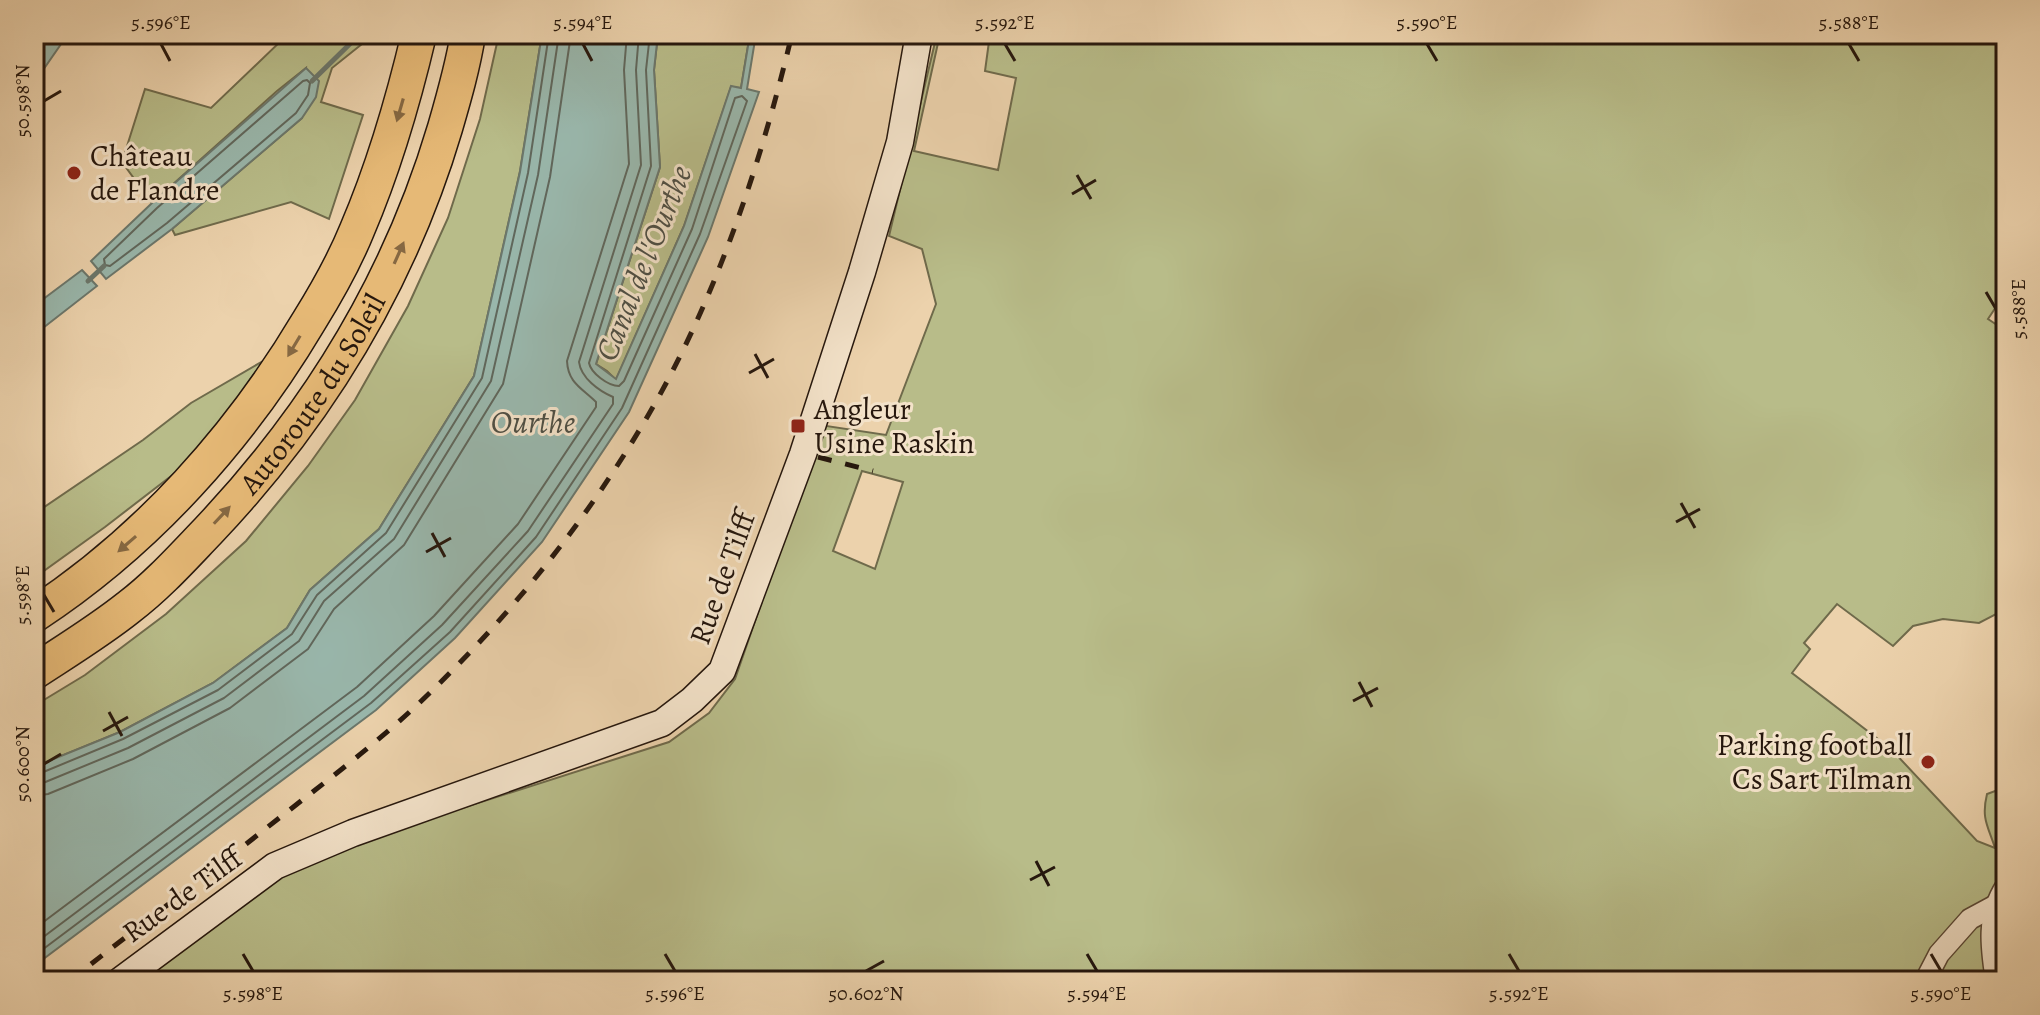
<svg xmlns="http://www.w3.org/2000/svg" width="2040" height="1015" font-family="Alegreya,serif">
  <style>
    .green { fill: #b8bc89; stroke: #6f6a4b; stroke-width: 2; fill-rule: evenodd }
    .water { fill: #99b7ac; stroke: #6b776c; stroke-width: 2 }
    .lines { fill: none; stroke-linecap: round; stroke-linejoin: round }
    .shore { stroke: #60675c; stroke-width: 2 }
    .stream { stroke: #6b776c; stroke-width: 5 }
    .minor-casing { stroke: #584635; stroke-width: 23 }
    .secondary-casing { stroke: #26170d; stroke-width: 29 }
    .motorway-casing { stroke: #26170d; stroke-width: 37 }
    .minor { stroke: #f3e2c9; stroke-width: 20 }
    .secondary { stroke: #f3e2c9; stroke-width: 26 }
    .motorway { stroke: #e6b976; stroke-width: 34 }
    .rail { stroke: #26170d; stroke-width: 5; stroke-dasharray: 14 14; stroke-linecap: butt }
    .oneway { fill: #866842 }
    .ticks { fill: none; stroke: #26170d; stroke-width: 3 }
    .poi-dot { fill: #8f2418; stroke: #f3e2c9; stroke-width: 3 }
    .labels { text-anchor: middle; dominant-baseline: central; stroke-width: 6; stroke-linejoin: round; paint-order: stroke }
    .poi-label { font-size: 30px; fill: #26170d; stroke: #f3e2c9; text-anchor: start }
    .street-label { font-size: 30px; fill: #26170d; stroke: #f3e2c9 }
    .water-label { font-size: 32px; font-style: italic; fill: #4e4f45; stroke: #f3e2c9 }
    .neatline { fill: none; stroke: #26170d; stroke-width: 3 }
    .ticks-label { font-size: 20px; text-anchor: middle; fill: #26170d }
  </style>
  <rect width="100%" height="100%" fill="#ecd2ac"/>
  <filter id="stains"><feTurbulence type="fractalNoise" baseFrequency=".0025" numOctaves="4"/><feColorMatrix values="0 0 0 0 .2 0 0 0 0 .09 0 0 0 0 .02 0 0 0 .5 -.17"/></filter>
  <radialGradient id="worn" r=".72"><stop offset=".6" stop-color="#630" stop-opacity="0"/><stop offset="1" stop-color="#630" stop-opacity=".3"/></radialGradient>
  <g class="green">
    <polygon points="285,34 360,34 367,40 332,68 321,102 363,115 329,219 291,202 175,235 172,229 302,118 306,68 277,91 152,203 122,162 145,89 211,108 283,39"/>
    <polygon points="499,34 542,34 520,171 474,376 379,529 310,590 287,628 213,683 120,732 34,767 34,706 85,675 166,614 246,541 308,466 355,400 408,306 448,218 480,119"/>
    <polygon points="658,34 750,34 741,88 731,87 684,226 616,380 607,371 596,364 660,167 654,70"/>
    <path d="M937,34h3l-26,117 84,19 18,-92 -31,-7 5,-37h1016v258l-18,27 18,12v106l-10,14 10,9v149l-27,14 -36,-4 -30,7 -20,20 -56,-42 -33,39 6,6 -18,24 99,76 86,92 18,7c-7,-22 -14,-29 -8,-54l19,-7v194h-1871l145,-103 76,-36 313,-100 40,-29 26,-34 91,-263v10l60,9 50,-131 -14,-55 -33,-13zM862,471l41,11 -28,87 -42,-18z"/>
    <polygon points="263,361 201,453 105,527 34,578 34,514 143,440 191,403"/>
  </g>
  <g class="water">
    <polygon points="34,34 68,34 34,83"/>
    <polygon points="542,34 658,34 654,70 660,167 596,364 616,379 684,226 731,86 741,88 750,34 756,34 747,89 759,92 708,237 629,412 542,542 455,638 376,710 34,966 34,767 120,732 213,683 287,628 310,590 379,529 474,376 520,172"/>
    <polygon points="306,68 319,81 316,97 302,118 172,229 106,279 91,261 152,203"/>
    <polygon points="82,270 97,286 34,335 34,306"/>
  </g>
  <g class="lines">
    <g class="shore">
      <polygon points="303,81 307,80 310,83 308,95 296,113 167,223 110,266 105,265 104,259 157,208"/>
      <polyline points="34,774 41,773 123,739 218,690 292,634 317,595 386,533 482,378 528,173 549,34"/>
      <polyline points="34,784 43,783 128,748 224,698 299,641 324,601 394,539 491,381 538,175 559,34"/>
      <polyline points="34,796 48,794 133,759 230,708 308,649 334,609 404,545 503,384 550,177 571,34"/>
      <path d="M34,929l323,-242 77,-71 84,-92 78,-117v-5c-14,-14 -28,-19 -29,-41l62,-197 -5,-94 3,-36"/>
      <path d="M34,944l330,-248 78,-71 86,-94 85,-127v-7c-14,-6 -32,-19 -34,-35l62,-197 -5,-95 3,-36"/>
      <path d="M34,956l337,-253 79,-71 86,-95 86,-129 78,-174 47,-133 -5,-5 -7,2 -43,131 -68,152 -5,5c-11,0 -28,-13 -30,-23l62,-197 -5,-96 4,-36"/>
    </g>
    <g class="stream">
      <polyline points="312,81 360,34"/>
      <polyline points="88,281 104,266"/>
    </g>
    <g class="minor-casing">
      <g id="minor">
        <polyline points="1925,981 1939,954 1970,919 1996,905"/>
        <path d="M1996,981c-5,-33 -10,-65 10,-95"/>
      </g>
    </g>
    <g class="secondary-casing">
      <polyline id="secondary" points="120,981 275,866 353,833 662,723 692,700 722,671 803,454 862,272 900,142 919,34"/>
    </g>
    <g class="motorway-casing">
      <g id="motorway">
        <path d="M34,615c113,-74 206,-178 275,-294 18,-29 35,-59 48,-91 27,-63 46,-128 62,-196"/>
        <path id="s1" d="M34,672c32,-21 65,-41 95,-65 29,-22 54,-50 79,-76 110,-116 191,-248 237,-403 9,-31 18,-62 23,-94"/>
      </g>
    </g>
    <use href="#minor" class="minor"/>
    <use href="#secondary" class="secondary"/>
    <use href="#motorway" class="motorway"/>
    <g class="rail">
      <polyline points="818,457 873,471"/>
      <path d="M69,981c71,-55 143,-110 214,-166 45,-35 91,-70 133,-109 87,-82 163,-175 224,-277 72,-118 120,-261 152,-395"/>
    </g>
  </g>
  <defs><path id="oneway-solid" d="M-6-.8H1V-3.2L6.5 0L1 3.2V.8H-6Z" transform="scale(2)"/></defs>
  <g class="oneway">
    <use href="#oneway-solid" transform="translate(400 110) rotate(106)"/>
    <use href="#oneway-solid" transform="translate(399 253) rotate(-66)"/>
    <use href="#oneway-solid" transform="translate(294 346) rotate(121)"/>
    <use href="#oneway-solid" transform="translate(222 515) rotate(-47)"/>
    <use href="#oneway-solid" transform="translate(127 544) rotate(139)"/>
  </g>
  <path class="ticks" d="M161,44l9,17M583,44l9,17M1005,44l10,17M1427,44l10,17M1849,44l10,17M44,101l17,-10M1077,175l14,24M1072,194l24,-14M1986,292l10,17M755,354l13,24M749,373l25,-14M1681,503l14,25M1676,522l24,-13M432,533l13,24M426,552l25,-14M44,595l10,17M1359,682l13,25M1353,701l25,-13M109,712l13,24M103,731l25,-14M44,764l17,-10M1036,861l13,25M1030,880l25,-13M243,954l10,17M665,954l10,17M1087,954l10,17M1509,954l10,17M1931,954l10,17M866,971l18,-10"/>
  <g class="poi-dot">
    <circle cx="74" cy="173" r="8"/>
    <rect x="790" y="418" width="16" height="16" rx="4"/>
    <circle cx="1928" cy="762" r="8"/>
  </g>
  <g class="labels">
    <g class="poi-label">
      <text x="90" y="156">Château<tspan x="90" dy="34">de Flandre</tspan></text>
      <text x="814" y="409">Angleur<tspan x="814" dy="34">Usine Raskin</tspan></text>
      <text x="1912" y="745" text-anchor="end">Parking football<tspan x="1912" dy="34">Cs Sart Tilman</tspan></text>
    </g>
    <g class="street-label">
      <text stroke="none"><textPath href="#s1" startOffset="398">Autoroute du Soleil</textPath></text>
      <text transform="translate(722 578) rotate(-70)">Rue de Tilff</text>
      <text transform="translate(182 895) rotate(-36)">Rue de Tilff</text>
    </g>
    <g class="water-label">
      <text transform="translate(643 263) rotate(-68)">Canal de l'Ourthe</text>
      <text x="533" y="422">Ourthe</text>
    </g>
  </g>
  <rect width="2040" height="1015" fill="none" stroke="#ecd2ac" stroke-width="88"/>
  <rect x="44" y="44" width="1952" height="927" class="neatline"/>
  <g class="ticks-label">
    <text x="161" y="29">5.596°E</text>
    <text x="583" y="29">5.594°E</text>
    <text x="1005" y="29">5.592°E</text>
    <text x="1427" y="29">5.590°E</text>
    <text x="1849" y="29">5.588°E</text>
    <text transform="translate(22 101) rotate(-90)" y="7">50.598°N</text>
    <text transform="translate(2018 309) rotate(-90)" y="7">5.588°E</text>
    <text transform="translate(22 595) rotate(-90)" y="7">5.598°E</text>
    <text transform="translate(22 764) rotate(-90)" y="7">50.600°N</text>
    <text x="253" y="1000">5.598°E</text>
    <text x="675" y="1000">5.596°E</text>
    <text x="866" y="1000">50.602°N</text>
    <text x="1097" y="1000">5.594°E</text>
    <text x="1519" y="1000">5.592°E</text>
    <text x="1941" y="1000">5.590°E</text>
  </g>
  <rect width="100%" height="100%" filter="url(#stains)"/>
  <rect width="100%" height="100%" fill="url(#worn)"/>
</svg>
